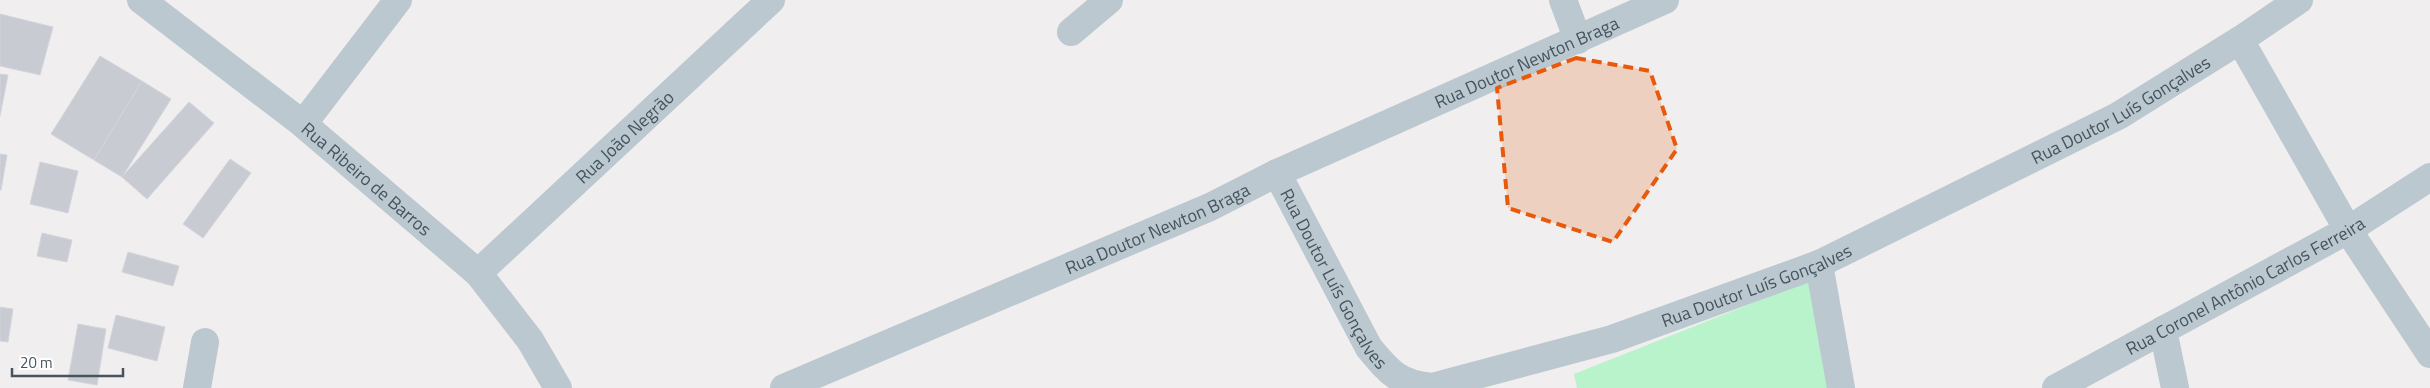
<svg xmlns="http://www.w3.org/2000/svg" width="2430" height="388" font-family="'Titillium Web',sans-serif">
  <style>
    .green { fill: #b9f3cb }
    .building { fill: #c8ccd2; stroke: #d2d5db }
    .lines { fill: none; stroke-linecap: round; stroke-linejoin: round }
    .minor { stroke: #bbc8cf; stroke-width: 28 }
    .marked { fill: #e8590c; fill-opacity: 0.2; stroke: #e8590c; stroke-width: 4; stroke-dasharray: 10 6; stroke-linejoin: round }
    .labels { text-anchor: middle; dominant-baseline: central; stroke-width: 5; stroke-linejoin: round; paint-order: stroke }
    .street-label { font-size: 18px; fill: #45545e; stroke: #fff }
  </style>
  <rect width="100%" height="100%" fill="#f1eeef"/>
  <polygon class="green" points="1811,280 1831,388 1577,388 1574,374"/>
  <g class="building">
    <polygon points="0,14 53,27 40,75 0,66"/>
    <polygon points="100,56 142,81 94,160 51,134"/>
    <polygon points="0,74 8,75 0,116"/>
    <polygon points="142,81 171,99 122,177 94,160"/>
    <polygon points="189,102 214,123 147,199 122,177"/>
    <polygon points="0,154 7,155 1,190 0,190"/>
    <polygon points="230,159 251,173 203,238 183,224"/>
    <polygon points="40,162 78,171 68,213 30,204"/>
    <polygon points="42,233 72,240 67,262 37,256"/>
    <polygon points="128,252 179,266 173,286 122,272"/>
    <polygon points="0,307 13,309 8,342 0,341"/>
    <polygon points="116,315 165,327 157,361 108,348"/>
    <polygon points="78,324 106,329 97,385 68,380"/>
  </g>
  <g class="lines">
    <g class="minor">
      <path id="s1" d="M141,0l162,124 175,149 52,67 28,48"/>
      <polyline points="1563,0 1578,40"/>
      <polyline points="1071,32 1109,0"/>
      <polyline points="2240,40 2348,230 2430,354"/>
      <polyline points="303,124 398,0"/>
      <path id="s2" d="M1277,173l92,175c21,25 30,36 63,39l180,-48 207,-75 299,-148 122,-76 59,-40"/>
      <polyline points="1819,264 1841,388"/>
      <path id="s3" d="M478,273l293,-273"/>
      <polyline points="2163,330 2175,388"/>
      <polyline points="197,388 205,342"/>
      <path id="s4" d="M784,388l426,-181 67,-34 388,-173"/>
      <path id="s5" d="M2056,388l292,-158 82,-53"/>
    </g>
  </g>
  <path class="marked" d="M1576,58l74,13 27,78 -64,93 -105,-34 -11,-120z"/>
  <g class="labels">
    <g class="street-label">
      <text stroke="none"><textPath href="#s4" startOffset="811">Rua Doutor Newton Braga</textPath></text>
      <text stroke="none"><textPath href="#s2" startOffset="1020">Rua Doutor Luís Gonçalves</textPath></text>
      <text stroke="none"><textPath href="#s3" startOffset="200">Rua João Negrão</textPath></text>
      <text stroke="none"><textPath href="#s1" startOffset="288">Rua Ribeiro de Barros</textPath></text>
      <text stroke="none"><textPath href="#s4" startOffset="406">Rua Doutor Newton Braga</textPath></text>
      <text stroke="none"><textPath href="#s2" startOffset="120">Rua Doutor Luís Gonçalves</textPath></text>
      <text stroke="none"><textPath href="#s2" startOffset="615">Rua Doutor Luís Gonçalves</textPath></text>
      <text stroke="none"><textPath href="#s5" startOffset="215">Rua Coronel Antônio Carlos Ferreira</textPath></text>
    </g>
  </g>
  <path d="M12 368v8h111v-8" fill="none" stroke="#45545e" stroke-width="2.5"/>
  <text x="20" y="368" font-size="15" fill="#45545e" stroke="#ffffff" stroke-width="4" paint-order="stroke">20 m</text>
</svg>
